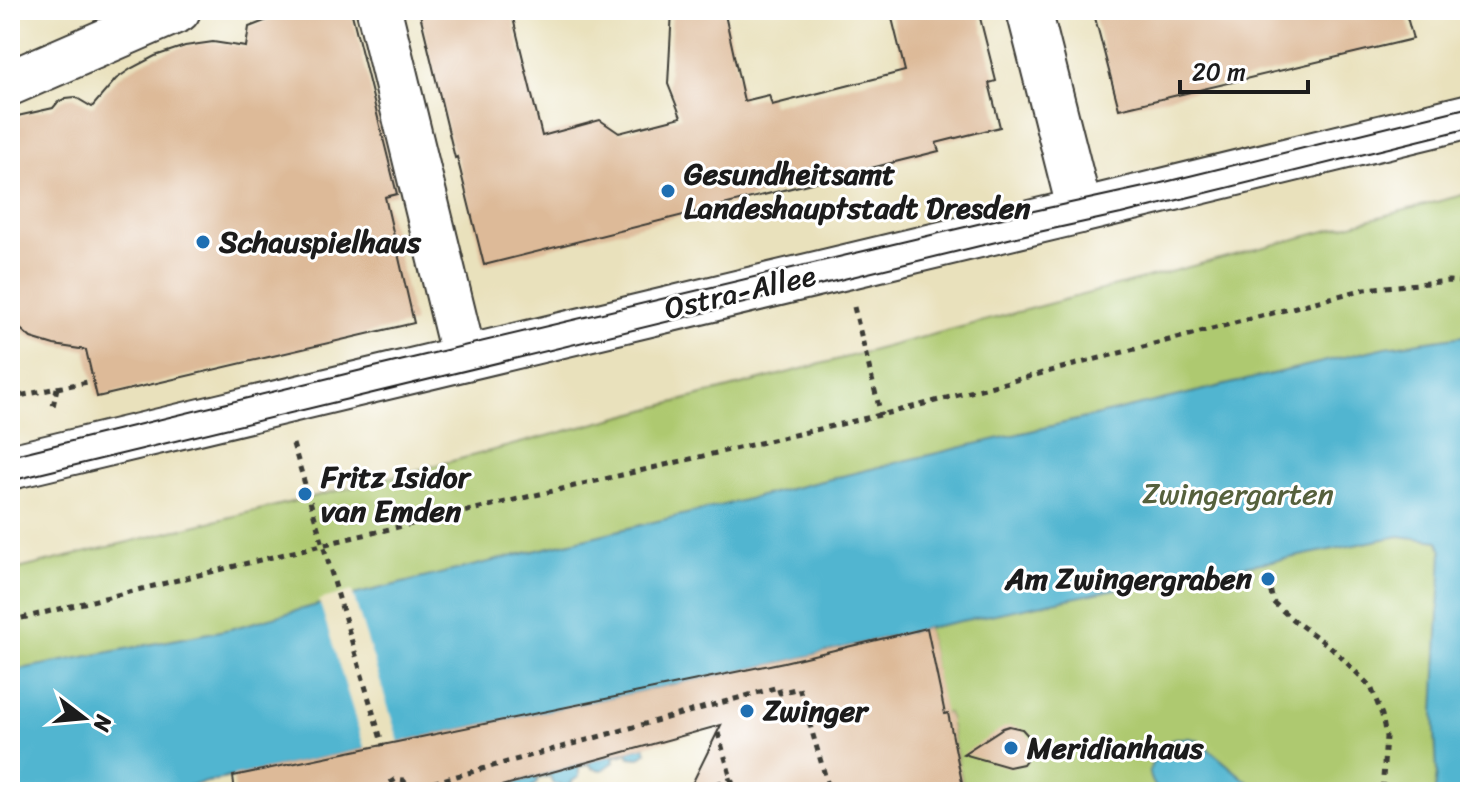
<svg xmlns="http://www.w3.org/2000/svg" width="1480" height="802" font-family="Sriracha,sans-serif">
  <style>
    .green { fill: #aec96f; stroke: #657246; stroke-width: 2 }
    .water { fill: #51b5d0; stroke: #366876; stroke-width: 2 }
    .pier { fill: #e9e1bc }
    .building { fill: #ddba98 }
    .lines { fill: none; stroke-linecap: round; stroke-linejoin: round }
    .street-casing { stroke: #3b3a34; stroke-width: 48 }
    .secondary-casing { stroke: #3b3a34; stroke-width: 48 }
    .path { stroke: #3b3a34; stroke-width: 5; stroke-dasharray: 6 6; stroke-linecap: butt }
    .street { stroke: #fff; stroke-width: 44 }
    .secondary { stroke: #fff; stroke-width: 44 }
    .tram { stroke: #1c1c1c; stroke-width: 2 }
    .poi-dot { fill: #1f6fb2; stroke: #fff; stroke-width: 3 }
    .labels { text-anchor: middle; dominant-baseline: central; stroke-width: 6; stroke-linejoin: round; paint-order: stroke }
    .poi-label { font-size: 30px; font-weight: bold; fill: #1c1c1c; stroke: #fff; text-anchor: start }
    .street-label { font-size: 30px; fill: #1c1c1c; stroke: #fff }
    .park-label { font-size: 30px; fill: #56613d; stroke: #fff }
  </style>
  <rect width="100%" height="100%" fill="#fff"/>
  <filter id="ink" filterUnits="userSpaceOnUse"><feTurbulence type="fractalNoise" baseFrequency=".0125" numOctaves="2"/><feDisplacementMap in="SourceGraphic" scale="16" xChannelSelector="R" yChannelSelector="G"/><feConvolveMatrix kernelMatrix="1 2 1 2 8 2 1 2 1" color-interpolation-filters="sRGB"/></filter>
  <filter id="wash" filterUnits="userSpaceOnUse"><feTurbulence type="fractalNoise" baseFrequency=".006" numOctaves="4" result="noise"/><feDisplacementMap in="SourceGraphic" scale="32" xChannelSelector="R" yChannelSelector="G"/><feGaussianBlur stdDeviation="1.8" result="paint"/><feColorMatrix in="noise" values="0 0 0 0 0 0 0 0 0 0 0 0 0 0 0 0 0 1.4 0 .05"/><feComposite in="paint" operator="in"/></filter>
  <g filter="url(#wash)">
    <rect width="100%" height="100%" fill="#e9e1bc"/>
    <polygon class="green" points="1470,193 1470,792 964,792 948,713 943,714 927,629 159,792 10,792 10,571 361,485"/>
    <g class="water">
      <polygon points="1470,335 1470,792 1435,792 1437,772 1434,713 1442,552 1438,541 1399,536 1290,558 1150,582 927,628 784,662 159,792 10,792 10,671 230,629 353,595 912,459 1386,347"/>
      <path d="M1176,738h15l8,3 61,51h-101c-13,-17 -12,-26 2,-41 5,-6 7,-10 15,-13z"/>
      <polygon points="645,746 647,752 640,758 630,757 628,753 613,757 614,762 602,770 592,768 590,764 579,767 579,777 572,781 572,783 562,787 561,784 553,784 550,776 537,779 537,783 532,787 524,790 518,788 516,785 502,789 502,792 481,792"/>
    </g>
    <polygon class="pier" points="352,591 399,742 365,750 319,600"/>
    <g id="blocks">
      <g class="building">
        <polygon points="293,10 351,10 397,194 385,197 414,323 97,397 86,350 54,345 31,338 10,320 10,134 17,133 13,117 53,108 58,102 66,98 75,97 92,107 116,79 132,68 155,56 185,46 213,42 246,47 249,27"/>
        <polygon points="419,10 511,10 542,136 600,120 619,133 681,117 668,84 672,10 724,10 744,101 769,95 772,105 905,71 890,10 978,10 996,81 989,83 1000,127 936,143 939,151 484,265 457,157 455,158"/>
        <polygon points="1093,10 1405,10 1413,39 1119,109"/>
        <polygon points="927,628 945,714 948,713 964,792 688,792 721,725 480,792 235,792 233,776 784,662"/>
        <polygon points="1009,726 1022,729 1031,739 1031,753 1023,764 1009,767 963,754 1003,728"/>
      </g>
    </g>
  </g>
  <g filter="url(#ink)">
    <use href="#blocks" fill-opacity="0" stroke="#3b3a34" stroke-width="2"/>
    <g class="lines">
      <g class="street-casing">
        <g id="street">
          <polyline points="379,10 464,358"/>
          <polyline points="10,83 178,10"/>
          <polyline points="10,467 1080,211"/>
        </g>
      </g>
      <g class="secondary-casing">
        <polyline id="secondary" points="1029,10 1080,211 1470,116"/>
      </g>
      <g class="path">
        <polyline points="854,307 881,415"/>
        <polyline points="57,388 93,381"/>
        <polyline points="10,398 57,388 52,411"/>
        <polyline points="293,444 383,746"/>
        <polyline points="1268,579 1273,602 1293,620 1332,648 1371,687 1382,715 1386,737 1382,792"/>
        <polyline points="10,621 338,541 897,411 1365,289 1449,281 1470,283"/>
        <polyline points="718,733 735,792"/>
        <polyline points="410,789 778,687 780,693 799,688 830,792"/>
        <polyline points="384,792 386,785 396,779 403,780 410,789"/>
        <polyline points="707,792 719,783 732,779"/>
      </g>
      <use href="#street" class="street"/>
      <use href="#secondary" class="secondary"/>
      <g class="tram">
        <polyline points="10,456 366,369 1020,214 1153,185 1470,107"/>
        <polyline points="10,481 1025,235 1121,214 1470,128"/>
      </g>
    </g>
  </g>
  <g class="poi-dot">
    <circle cx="668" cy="191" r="8"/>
    <circle cx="203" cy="242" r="8"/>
    <circle cx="305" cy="494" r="8"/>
    <circle cx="1268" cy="579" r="8"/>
    <circle cx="747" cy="711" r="8"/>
    <circle cx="1011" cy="748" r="8"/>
  </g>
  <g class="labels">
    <g class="poi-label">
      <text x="684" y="174">Gesundheitsamt<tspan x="684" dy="34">Landeshauptstadt Dresden</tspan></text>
      <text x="219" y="242">Schauspielhaus</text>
      <text x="321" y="477">Fritz Isidor<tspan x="321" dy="34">van Emden</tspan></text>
      <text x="1252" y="579" text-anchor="end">Am Zwingergraben</text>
      <text x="763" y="711">Zwinger</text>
      <text x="1027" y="748">Meridianhaus</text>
    </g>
    <g class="street-label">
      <text transform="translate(740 292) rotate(-13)">Ostra-Allee</text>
    </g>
    <g class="park-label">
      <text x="1238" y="494">Zwingergarten</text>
    </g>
  </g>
  <rect width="1480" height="802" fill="none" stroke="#fff" stroke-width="40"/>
  <g transform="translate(84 718) rotate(106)" stroke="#ffffff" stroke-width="6" paint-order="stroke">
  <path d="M0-6L14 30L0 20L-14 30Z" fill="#1c1c1c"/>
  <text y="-12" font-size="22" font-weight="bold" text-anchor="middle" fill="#1c1c1c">N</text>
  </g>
  <path d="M1180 80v12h128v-12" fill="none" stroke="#1c1c1c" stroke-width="4"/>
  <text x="1192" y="80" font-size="24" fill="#1c1c1c" stroke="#ffffff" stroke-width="6" paint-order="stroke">20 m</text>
</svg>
